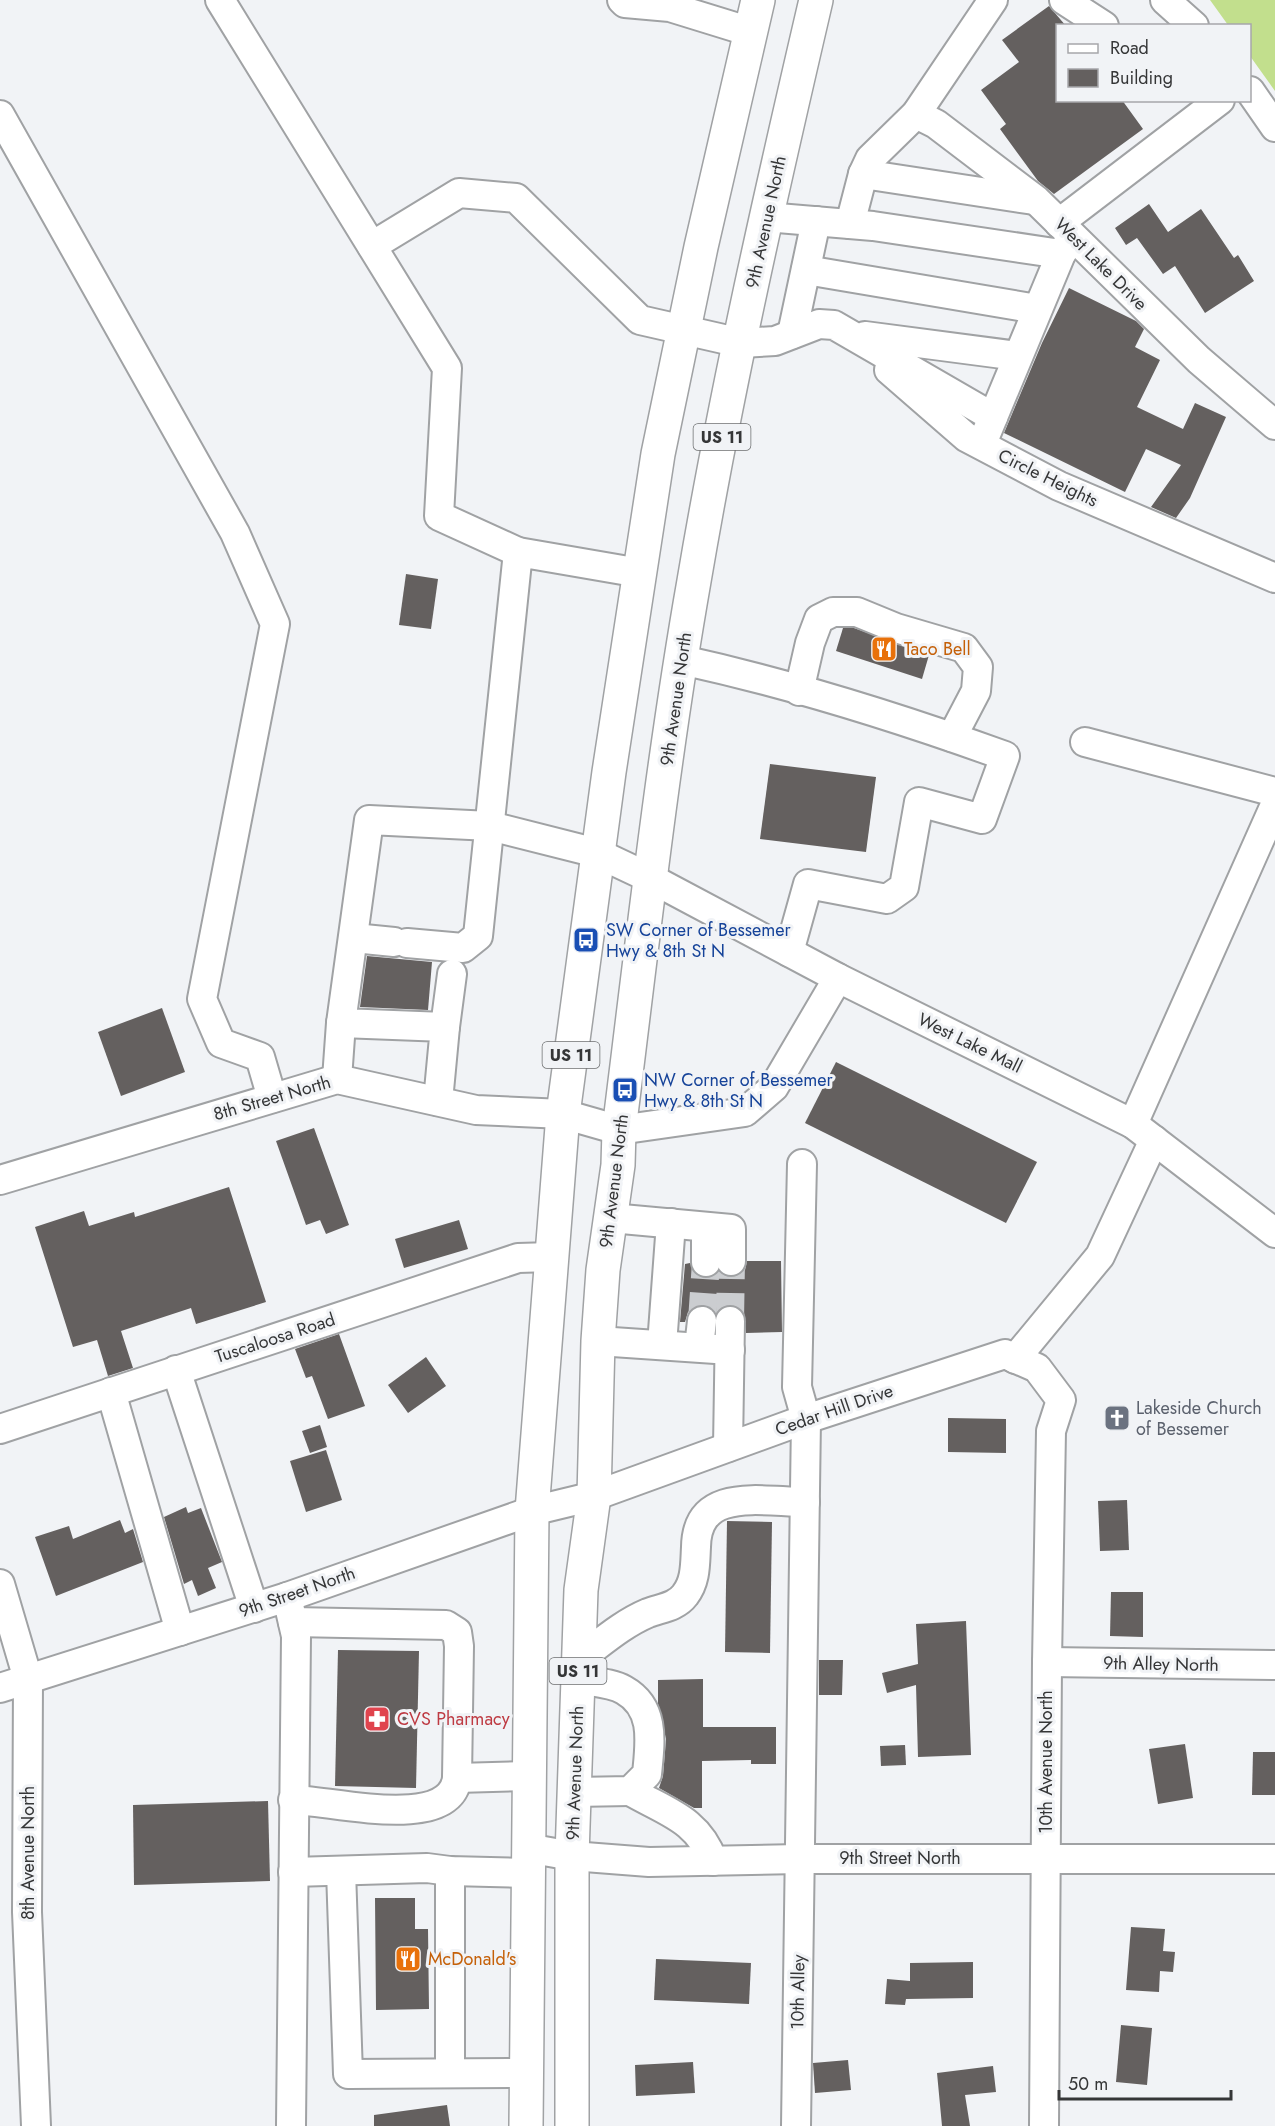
<svg xmlns="http://www.w3.org/2000/svg" width="1275" height="2126" font-family="Jost,sans-serif">
  <style>
    .green { fill: #c2df8d }
    .building { fill: #64605f }
    .lines { fill: none; stroke-linecap: round; stroke-linejoin: round }
    .minor-tunnel { stroke: #cbcdd0; stroke-width: 28; stroke-dasharray: 28 14; stroke-linecap: butt }
    .minor-casing { stroke: #a0a2a4; stroke-width: 32 }
    .major-casing { stroke: #a0a2a4; stroke-width: 36 }
    .minor { stroke: #fff; stroke-width: 28 }
    .major { stroke: #fff; stroke-width: 33 }
    .labels { text-anchor: middle; dominant-baseline: central; stroke-width: 6; stroke-linejoin: round; paint-order: stroke }
    .shield { fill: #f1f3f6; stroke: #6d6f70; stroke-width: 1.5 }
    .shield-label { font-size: 16px; font-weight: bold; fill: #353637 }
    .street-label { font-size: 18px; fill: #353637; stroke: #f1f3f6 }
    .food-label { font-size: 18px; fill: #c56008; stroke: #f1f3f6; text-anchor: start }
    .transit-label { font-size: 18px; fill: #164399; stroke: #f1f3f6; text-anchor: start }
    .worship-label { font-size: 18px; fill: #5b616d; stroke: #f1f3f6; text-anchor: start }
    .health-label { font-size: 18px; fill: #be3a42; stroke: #f1f3f6; text-anchor: start }
  </style>
  <rect width="100%" height="100%" fill="#f1f3f6"/>
  <polygon class="green" points="1210,0 1275,0 1275,91 1250,56 1250,26 1228,25"/>
  <g class="building">
    <polygon points="1049,6 1066,26 1058,26 1058,100 1122,100 1143,129 1054,194 1038,181 1000,129 1006,124 981,90 1019,62 1002,40"/>
    <polygon points="1149,204 1168,232 1201,209 1234,258 1238,255 1254,281 1205,313 1175,266 1163,274 1137,238 1126,245 1115,228"/>
    <polygon points="1069,288 1136,321 1144,329 1135,347 1160,360 1137,407 1183,429 1195,403 1226,417 1190,498 1176,518 1151,507 1181,465 1146,449 1125,492 1004,433 1042,343"/>
    <polygon points="406,574 438,579 431,629 399,625"/>
    <polygon points="843,628 854,628 929,655 922,679 836,651"/>
    <polygon points="770,764 876,777 866,852 760,839"/>
    <polygon points="367,956 432,962 428,1010 360,1007"/>
    <polygon points="162,1008 185,1072 121,1096 98,1032"/>
    <polygon points="836,1062 1037,1162 1006,1223 805,1123"/>
    <polygon points="314,1128 349,1225 326,1234 320,1220 306,1225 276,1141"/>
    <polygon points="229,1187 266,1302 196,1324 191,1308 121,1331 133,1368 108,1376 97,1340 73,1347 35,1227 84,1211 89,1226 134,1212 135,1217"/>
    <polygon points="459,1220 468,1249 404,1268 395,1239"/>
    <polygon points="747,1261 781,1261 782,1332 746,1333 744,1312 731,1305 723,1306 716,1313 704,1305 696,1306 688,1312 685,1322 680,1322 685,1264 690,1263 698,1277 707,1278 719,1272 732,1277 745,1270"/>
    <polygon points="339,1334 365,1406 328,1419 312,1376 306,1378 295,1349"/>
    <polygon points="426,1357 446,1386 408,1413 388,1385"/>
    <polygon points="948,1418 1006,1419 1006,1453 948,1452"/>
    <polygon points="320,1425 327,1447 310,1453 302,1431"/>
    <polygon points="326,1450 342,1500 306,1512 290,1461"/>
    <polygon points="1127,1500 1129,1550 1100,1551 1098,1501"/>
    <polygon points="186,1507 188,1513 201,1508 222,1562 208,1568 216,1588 198,1596 192,1580 184,1584 164,1517"/>
    <polygon points="120,1520 125,1533 133,1529 143,1562 56,1596 35,1537 69,1526 73,1539"/>
    <polygon points="727,1521 772,1522 770,1653 725,1652"/>
    <polygon points="1111,1592 1143,1592 1143,1637 1110,1636"/>
    <polygon points="966,1621 971,1755 918,1757 916,1685 887,1693 882,1673 918,1664 916,1624"/>
    <polygon points="338,1650 419,1651 416,1788 335,1786"/>
    <polygon points="819,1660 843,1660 842,1695 819,1695"/>
    <polygon points="703,1679 703,1727 776,1727 776,1764 751,1764 751,1760 702,1761 702,1808 694,1808 659,1788 663,1776 666,1739 658,1704 658,1680"/>
    <polygon points="1185,1744 1193,1798 1158,1804 1149,1749"/>
    <polygon points="905,1745 906,1765 881,1766 880,1746"/>
    <polygon points="1253,1752 1275,1752 1275,1795 1252,1795"/>
    <polygon points="268,1801 270,1881 134,1885 133,1805"/>
    <polygon points="375,1898 415,1898 415,1929 428,1929 429,2009 376,2010"/>
    <polygon points="1131,1927 1165,1929 1163,1951 1175,1952 1173,1972 1160,1971 1159,1992 1126,1990"/>
    <polygon points="656,1959 751,1963 749,2004 654,2000"/>
    <polygon points="973,1962 973,1998 906,1999 905,2005 885,2004 887,1979 910,1981 910,1963"/>
    <polygon points="1121,2025 1152,2028 1147,2085 1116,2082"/>
    <polygon points="848,2060 851,2090 815,2093 813,2063"/>
    <polygon points="693,2062 695,2093 636,2096 635,2065"/>
    <polygon points="993,2066 996,2092 965,2095 970,2126 942,2126 937,2073"/>
    <polygon points="447,2105 450,2126 374,2126 374,2115"/>
  </g>
  <g class="lines">
    <g class="minor-tunnel">
      <polyline points="702,1321 706,1262"/>
      <polyline points="730,1321 731,1261"/>
    </g>
    <g class="minor-casing">
      <g id="minor">
        <polyline points="220,0 447,368 439,516 518,552"/>
        <polyline points="622,0 625,3 670,7 751,32"/>
        <polyline points="1064,0 1104,26"/>
        <polyline points="1165,0 1194,26"/>
        <polyline points="1250,91 1275,127"/>
        <polyline points="916,114 936,124 1036,200 1199,360 1275,425"/>
        <polyline points="0,115 235,533 275,624 202,999 221,1043 260,1057 272,1098"/>
        <polyline points="863,174 1034,200"/>
        <polyline points="766,217 873,226 1061,254"/>
        <polyline points="1059,223 1220,100"/>
        <polyline points="850,224 863,174 870,159 916,114 993,0"/>
        <polyline points="372,246 459,193 516,198 640,320 741,343 775,341 819,324 834,325 993,417"/>
        <polyline points="806,270 1037,309"/>
        <polyline points="792,334 816,221"/>
        <polyline points="865,336 1018,356"/>
        <polyline points="889,370 966,437 1059,486 1275,578"/>
        <polyline points="986,434 1061,254 1072,238"/>
        <path d="M682,660c109,24 218,58 323,96l-23,63 -63,-17 -15,85 -17,12 -79,-15 -19,68"/>
        <polyline points="799,691 810,643 819,619 833,612 857,612 896,628 964,648 978,667 976,691 952,737"/>
        <polyline points="1085,742 1275,792"/>
        <polyline points="354,938 394,942"/>
        <polyline points="407,943 463,948 478,936 518,552 640,573"/>
        <polyline points="445,1027 452,974"/>
        <polyline points="337,1079 341,1023"/>
        <polyline points="438,1101 445,1027 341,1023 369,820 490,826 597,853 650,878 838,978 1133,1124 1275,1233"/>
        <polyline points="1133,1124 1275,805"/>
        <polyline points="0,1180 337,1079 476,1110 563,1114 619,1130 745,1112 774,1087 838,978"/>
        <polyline points="611,1218 731,1229 731,1261"/>
        <polyline points="706,1262 706,1227"/>
        <polyline points="598,1341 730,1350"/>
        <polyline points="662,1345 671,1223"/>
        <polyline points="699,1347 702,1321"/>
        <polyline points="1015,1359 1100,1256 1154,1140"/>
        <polyline points="176,1370 254,1608"/>
        <polyline points="111,1392 180,1631"/>
        <polyline points="0,1429 518,1258 551,1257"/>
        <polyline points="728,1447 730,1321"/>
        <polyline points="0,1584 28,1679 27,1912 36,2126"/>
        <polyline points="287,1597 296,1636 291,2126"/>
        <path d="M293,1622l153,3 11,7 2,14 -2,132c-6,55 -128,22 -164,22"/>
        <path d="M579,1659c22,-16 43,-35 69,-46 13,-5 28,-6 37,-18 11,-14 10,-31 11,-48 1,-61 66,-45 109,-45"/>
        <polyline points="1047,1662 1275,1665"/>
        <polyline points="0,1688 287,1597 532,1511 594,1496 806,1419 1005,1354 1037,1368 1061,1400 1051,1431 1047,1662 1044,2126"/>
        <polyline points="457,1778 528,1776"/>
        <path d="M630,1791c36,21 68,28 83,70"/>
        <path d="M574,1792l56,-1 17,-17c3,-31 9,-66 -23,-84 -12,-7 -32,-8 -46,-11"/>
        <polyline points="527,1848 572,1856 649,1862 800,1859 1275,1859"/>
        <polyline points="341,1871 348,2074 526,2073"/>
        <polyline points="293,1872 427,1868 450,1871 527,1873"/>
        <polyline points="450,2073 450,1871"/>
        <polyline points="796,2126 806,1419 797,1387 802,1164"/>
      </g>
    </g>
    <g class="major-casing">
      <g id="major">
        <polyline points="526,2126 532,1511 563,1114 609,772 658,454 701,247 758,0"/>
        <path d="M572,2126v-270l9,-266 13,-94 4,-155 5,-71 15,-105 1,-35c23,-183 43,-367 75,-549 33,-195 77,-388 122,-581"/>
      </g>
    </g>
    <use href="#minor" class="minor"/>
    <use href="#major" class="major"/>
  </g>
  <defs>
    <g id="restaurant-square" transform="scale(1.35)"><rect x="-9" y="-9" width="18" height="18" rx="4" fill="#e8710a" stroke="#f1f3f6"/><path d="M-5-6h1v4h1v-4h1v4h1v-4h1v5L-1.5 .5V6h-2V.5L-5-1ZM5-6V6H3V1.5H1.5Q1.5-4 5-6Z" fill="#fff"/></g>
    <g id="bus-square" transform="scale(1.35)"><rect x="-9" y="-9" width="18" height="18" rx="4" fill="#1a4fb4" stroke="#f1f3f6"/><path d="M-5-6H5V4H4V6H2V4H-2V6H-4V4H-5ZM-3.5-4V0h7V-4ZM-3.5 1.2v1.5H-2V1.2ZM2 1.2v1.5H3.5V1.2Z" fill="#fff"/></g>
    <g id="church-square" transform="scale(1.35)"><rect x="-9" y="-9" width="18" height="18" rx="4" fill="#6b7280" stroke="#f1f3f6"/><path d="M-1.2-6h2.4v3.5h3.3v2.4h-3.3V6h-2.4V-.1h-3.3v-2.4h3.3Z" fill="#fff"/></g>
    <g id="pharmacy-square" transform="scale(1.35)"><rect x="-9" y="-9" width="18" height="18" rx="4" fill="#e0444e" stroke="#f1f3f6"/><path d="M-2-6h4v4h4v4h-4v4h-4v-4h-4v-4h4Z" fill="#fff"/></g>
  </defs>
  <g fill-rule="evenodd">
    <use href="#restaurant-square" x="884" y="649"/>
    <use href="#bus-square" x="586" y="940"/>
    <use href="#bus-square" x="625" y="1090"/>
    <use href="#church-square" x="1117" y="1418"/>
    <use href="#pharmacy-square" x="377" y="1719"/>
    <use href="#restaurant-square" x="408" y="1959"/>
  </g>
  <g class="labels">
    <g class="shield">
      <rect x="693.5" y="424" width="57" height="26" rx="4.5"/>
      <rect x="542.5" y="1042" width="57" height="26" rx="4.5"/>
      <rect x="549.5" y="1658" width="57" height="26" rx="4.5"/>
    </g>
    <g class="shield-label">
      <text x="722" y="437">US 11</text>
      <text x="571" y="1055">US 11</text>
      <text x="578" y="1671">US 11</text>
    </g>
    <g class="street-label">
      <text transform="translate(766 222) rotate(-78)">9th Avenue North</text>
      <text transform="translate(1101 264) rotate(45)">West Lake Drive</text>
      <text transform="translate(1048 478) rotate(26)">Circle Heights</text>
      <text transform="translate(676 699) rotate(-82)">9th Avenue North</text>
      <text transform="translate(970 1043) rotate(26)">West Lake Mall</text>
      <text transform="translate(272 1098) rotate(-16)">8th Street North</text>
      <text transform="translate(614 1181) rotate(-83)">9th Avenue North</text>
      <text transform="translate(275 1338) rotate(-18)">Tuscaloosa Road</text>
      <text transform="translate(834 1410) rotate(-19)">Cedar Hill Drive</text>
      <text transform="translate(297 1592) rotate(-19)">9th Street North</text>
      <text transform="translate(1161 1664) rotate(1)">9th Alley North</text>
      <text transform="translate(1046 1762) rotate(-90)">10th Avenue North</text>
      <text transform="translate(575 1773) rotate(-88)">9th Avenue North</text>
      <text transform="translate(28 1853) rotate(-90)">8th Avenue North</text>
      <text x="900" y="1858">9th Street North</text>
      <text transform="translate(798 1992) rotate(-89)">10th Alley</text>
    </g>
    <g class="food-label">
      <text x="904" y="649">Taco Bell</text>
      <text x="428" y="1959">McDonald's</text>
    </g>
    <g class="transit-label">
      <text x="606" y="930">SW Corner of Bessemer<tspan x="606" dy="21">Hwy &amp; 8th St N</tspan></text>
      <text x="644" y="1080">NW Corner of Bessemer<tspan x="644" dy="21">Hwy &amp; 8th St N</tspan></text>
    </g>
    <g class="worship-label">
      <text x="1136" y="1408">Lakeside Church<tspan x="1136" dy="21">of Bessemer</tspan></text>
    </g>
    <g class="health-label">
      <text x="397" y="1719">CVS Pharmacy</text>
    </g>
  </g>
  <rect x="1056" y="24" width="195" height="78" fill="#f1f3f6" stroke="#a6a7aa" stroke-width="1.5"/>
  <rect x="1068" y="44" width="30" height="9" fill="#ffffff" stroke="#a6a7aa" stroke-width="1.5"/>
  <text x="1110" y="54" font-size="18" fill="#353637">Road</text>
  <rect x="1068" y="69" width="30" height="18" fill="#64605f" stroke="#a6a7aa" stroke-width="1.5"/>
  <text x="1110" y="84" font-size="18" fill="#353637">Building</text>
  <path d="M1059 2090v9h172v-9" fill="none" stroke="#353637" stroke-width="3"/>
  <text x="1068" y="2090" font-size="18" fill="#353637" stroke="#f1f3f6" stroke-width="4.5" paint-order="stroke">50 m</text>
</svg>
